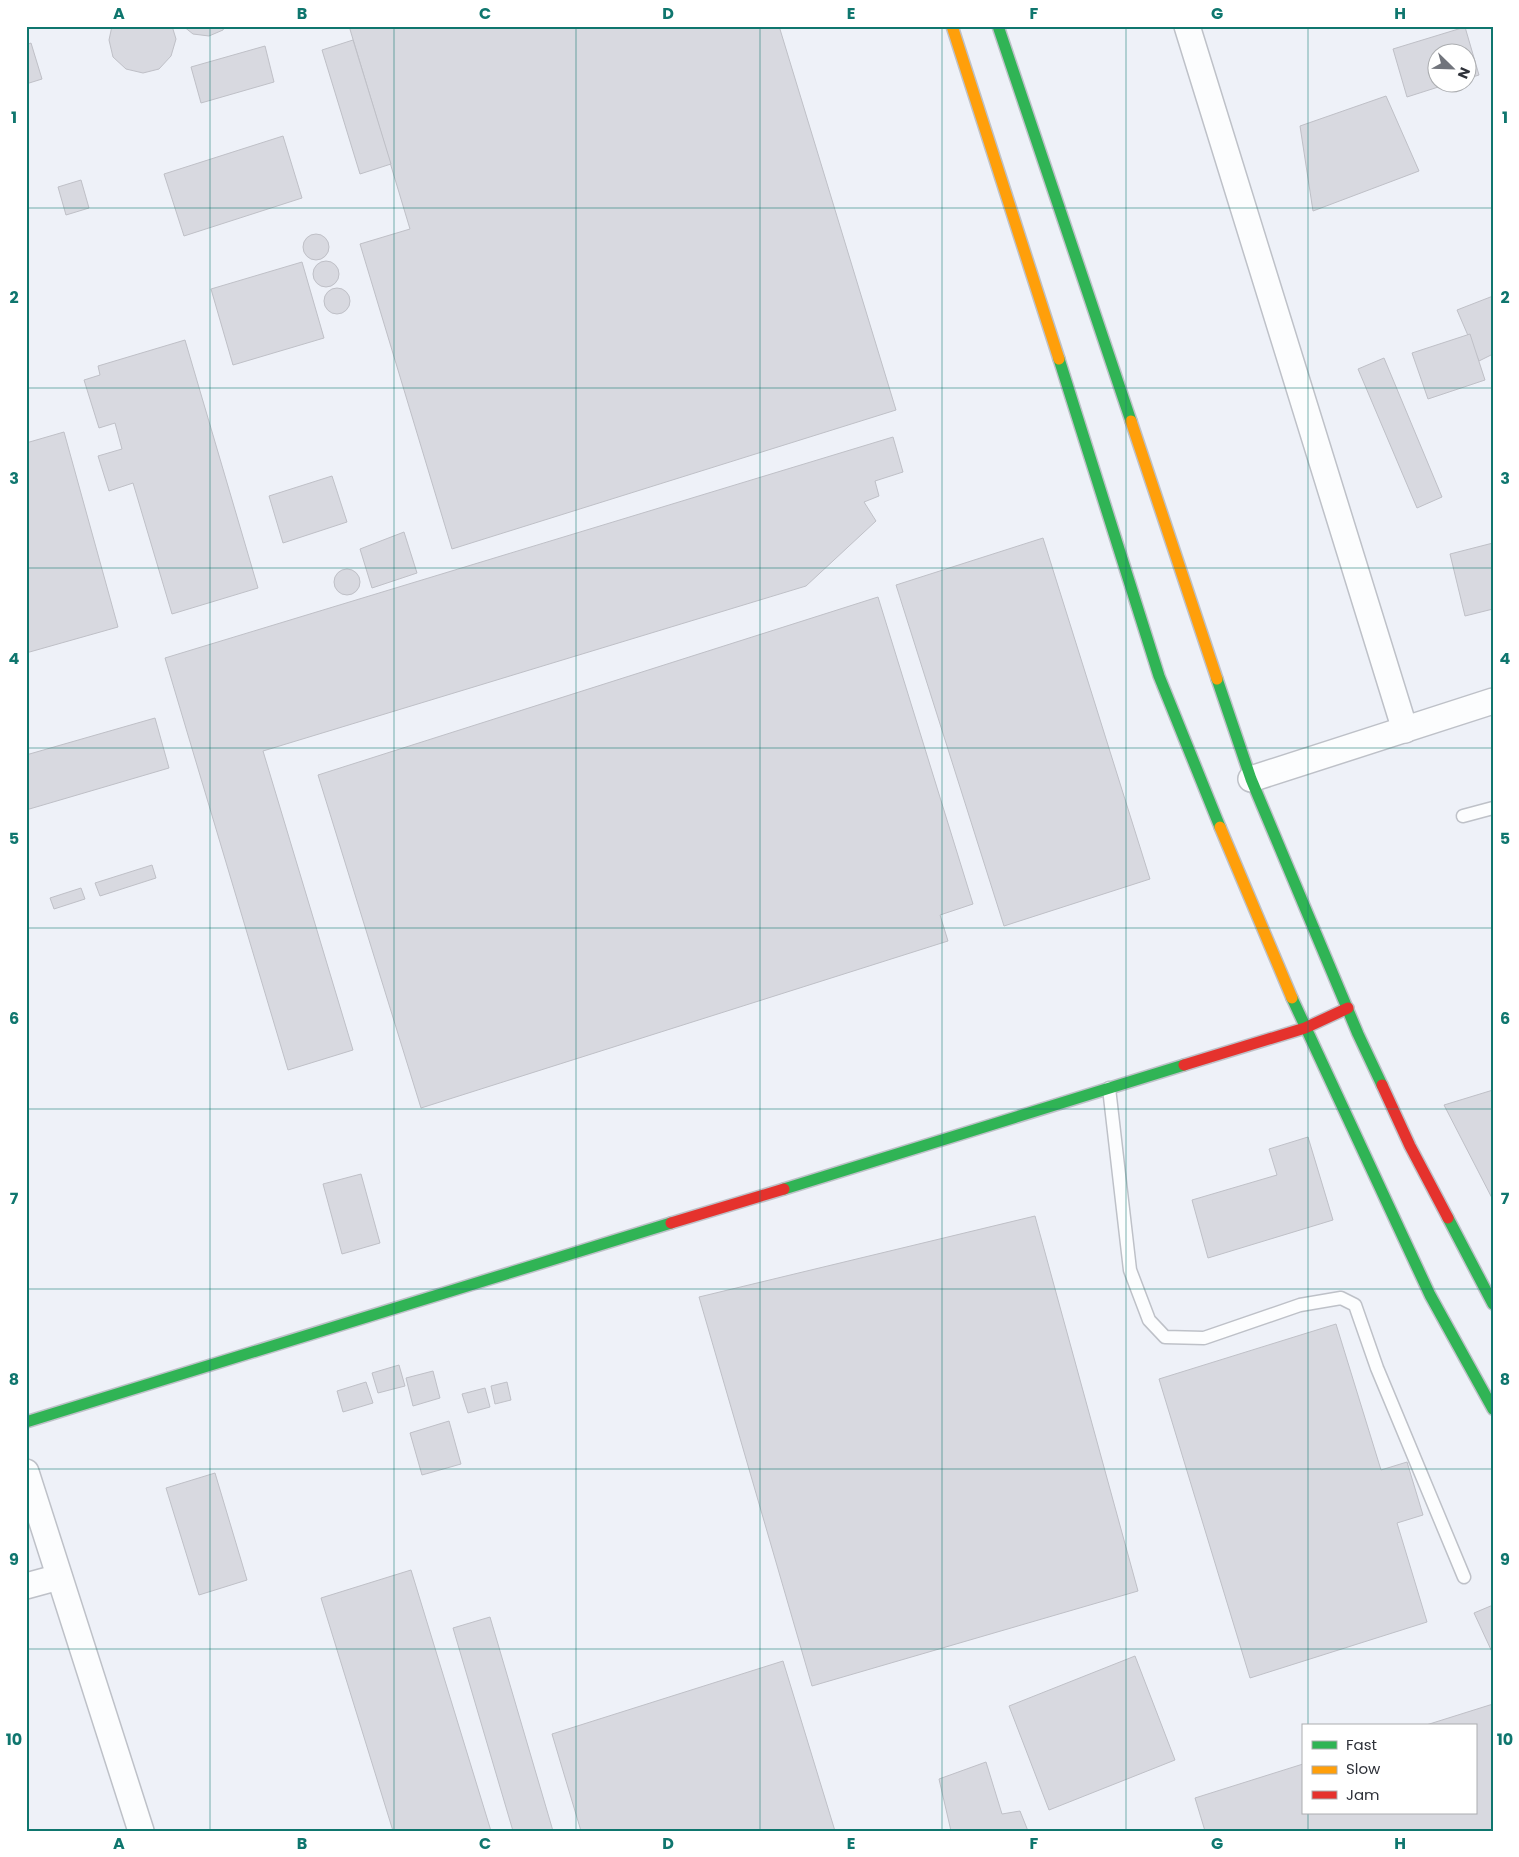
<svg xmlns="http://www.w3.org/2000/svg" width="1519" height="1857" font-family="Poppins,sans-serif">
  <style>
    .building { fill: #d8d9e0; stroke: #bfc0c7 }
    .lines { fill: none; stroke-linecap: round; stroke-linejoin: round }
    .lane-casing { stroke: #bec1c8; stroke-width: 15 }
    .street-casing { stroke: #bec1c8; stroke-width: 28 }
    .fast-casing { stroke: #bec1c8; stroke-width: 14 }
    .slow-casing { stroke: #bec1c8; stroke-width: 14 }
    .jam-casing { stroke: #bec1c8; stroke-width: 14 }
    .lane { stroke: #fcfdfe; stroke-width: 12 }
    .street { stroke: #fcfdfe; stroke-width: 25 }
    .fast { stroke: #30b455; stroke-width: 11 }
    .slow { stroke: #ff9f0a; stroke-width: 11 }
    .jam { stroke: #e5322d; stroke-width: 11 }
    .grid { fill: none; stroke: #0f766e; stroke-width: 1; stroke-opacity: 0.55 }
    .neatline { fill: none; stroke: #0f766e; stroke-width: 2 }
    .grid-label { font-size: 16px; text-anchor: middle; font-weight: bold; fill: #0f766e }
  </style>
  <rect width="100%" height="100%" fill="#eef1f8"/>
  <g class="building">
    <polygon points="112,26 172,26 176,39 171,56 159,69 143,73 126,69 113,57 109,40"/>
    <polygon points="183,26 225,26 223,30 209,36 193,34"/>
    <polygon points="349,26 779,26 896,410 452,549 360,244 410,229"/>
    <polygon points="1465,27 1479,75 1466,79 1466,52 1436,52 1436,82 1454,82 1407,97 1393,49"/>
    <polygon points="353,40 391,164 360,174 322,50"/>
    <polygon points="31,43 42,79 26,84 26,45"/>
    <polygon points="265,46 274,82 201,103 191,67"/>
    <polygon points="1386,96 1419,171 1313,211 1300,126"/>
    <polygon points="283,136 302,198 184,236 164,174"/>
    <polygon points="81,180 89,208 66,215 58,187"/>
    <circle cx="316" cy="247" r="13"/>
    <circle cx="326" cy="274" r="13"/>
    <polygon points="302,262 324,338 233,365 211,289"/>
    <circle cx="337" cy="301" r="13"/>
    <polygon points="1493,296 1493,354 1479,361 1457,310"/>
    <polygon points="1470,334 1485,380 1428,399 1412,353"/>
    <polygon points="185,340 258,588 172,614 133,483 109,491 98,456 122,449 115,423 99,428 84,380 100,375 98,366"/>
    <polygon points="1384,358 1442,497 1417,508 1358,369"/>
    <polygon points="64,432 118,627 26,653 26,443"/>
    <polygon points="893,437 903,472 875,481 879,496 864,502 876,521 806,586 263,751 353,1050 288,1070 165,658"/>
    <polygon points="332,476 347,522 283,543 269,496"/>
    <polygon points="404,532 417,573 372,588 360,549"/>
    <polygon points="1043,538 1150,879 1004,926 896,585"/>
    <polygon points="1493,543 1493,609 1465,616 1450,554"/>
    <circle cx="347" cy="582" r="13"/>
    <polygon points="878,597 973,904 940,915 948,941 421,1108 318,775"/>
    <polygon points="155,718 169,768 26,810 26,755"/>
    <polygon points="152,865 156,878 100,896 95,883"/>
    <polygon points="81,888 85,899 54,909 50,898"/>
    <polygon points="1493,1090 1493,1200 1444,1105"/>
    <polygon points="1308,1137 1333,1220 1208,1258 1192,1200 1277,1175 1269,1149"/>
    <polygon points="361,1174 380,1243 342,1254 323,1184"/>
    <polygon points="1035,1216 1138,1591 812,1686 699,1297"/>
    <polygon points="1336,1324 1381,1470 1407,1462 1423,1515 1397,1523 1427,1622 1250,1678 1159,1379"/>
    <polygon points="399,1365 405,1386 378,1393 372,1373"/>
    <polygon points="433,1371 440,1398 413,1406 406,1378"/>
    <polygon points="366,1382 373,1403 343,1412 337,1391"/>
    <polygon points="507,1382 511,1400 495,1404 491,1386"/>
    <polygon points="485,1388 490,1407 468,1413 462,1394"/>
    <polygon points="449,1421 461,1464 422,1475 410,1433"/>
    <polygon points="215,1473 247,1580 199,1595 166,1488"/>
    <polygon points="411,1570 491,1831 393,1831 321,1598"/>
    <polygon points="1493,1605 1493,1654 1474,1613"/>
    <polygon points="490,1617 553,1831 513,1831 453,1628"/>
    <polygon points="1135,1656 1175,1760 1049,1810 1009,1706"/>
    <polygon points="783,1661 835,1831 581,1831 552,1734"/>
    <polygon points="1493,1704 1493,1831 1205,1831 1195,1798 1303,1764 1303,1813 1475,1813 1475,1726 1423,1726"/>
    <polygon points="986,1762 1002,1814 1020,1811 1028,1831 951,1831 939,1779"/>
  </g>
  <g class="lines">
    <g class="lane-casing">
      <g id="lane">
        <polyline points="1463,816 1493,808"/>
        <polyline points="1109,1088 1130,1270 1149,1320 1165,1337 1204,1338 1300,1305 1341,1298 1355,1305 1377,1368 1464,1577"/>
      </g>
    </g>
    <g class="street-casing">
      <g id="street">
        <polyline points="1187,26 1405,730"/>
        <polyline points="1251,779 1493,701"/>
        <polyline points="26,1472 141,1831"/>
        <polyline points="26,1586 59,1577"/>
      </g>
    </g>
    <g class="fast-casing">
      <g id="fast">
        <polyline points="998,26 1131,421"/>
        <polyline points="1059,359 1159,676 1220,827"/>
        <polyline points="1217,679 1251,779 1358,1034 1382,1085"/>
        <polyline points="1292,998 1430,1295 1493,1409"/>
        <polyline points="784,1189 1184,1065"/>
        <polyline points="1448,1218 1493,1304"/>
        <polyline points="26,1422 671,1223"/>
      </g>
    </g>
    <g class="slow-casing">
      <g id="slow">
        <polyline points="952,26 1059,359"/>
        <polyline points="1131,421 1217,679"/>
        <polyline points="1220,827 1292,998"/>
      </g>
    </g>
    <g class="jam-casing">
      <g id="jam">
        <polyline points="1184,1065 1305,1028 1348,1008"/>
        <polyline points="1382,1085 1410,1146 1448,1218"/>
        <polyline points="671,1223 784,1189"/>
      </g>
    </g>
    <use href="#lane" class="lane"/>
    <use href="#street" class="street"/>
    <use href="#fast" class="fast"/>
    <use href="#slow" class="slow"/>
    <use href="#jam" class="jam"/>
  </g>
  <path class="grid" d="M210,26v1805M394,26v1805M576,26v1805M760,26v1805M942,26v1805M1126,26v1805M1308,26v1700M26,208h1467M26,388h1467M26,568h1467M26,748h1467M26,928h1467M26,1109h1467M26,1289h1467M26,1469h1467M26,1649h1467M1308,1813v18"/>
  <rect width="1519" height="1857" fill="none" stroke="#ffffff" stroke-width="55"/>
  <rect x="1302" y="1724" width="175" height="90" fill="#ffffff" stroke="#abadb0"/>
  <rect x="1312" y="1741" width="25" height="8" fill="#30b455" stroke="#abadb0"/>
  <text x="1346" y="1750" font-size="15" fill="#2e3139">Fast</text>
  <rect x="1312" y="1766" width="25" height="8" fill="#ff9f0a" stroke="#abadb0"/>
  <text x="1346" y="1774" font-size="15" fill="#2e3139">Slow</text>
  <rect x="1312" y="1791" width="25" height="8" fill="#e5322d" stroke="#abadb0"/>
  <text x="1346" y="1800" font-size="15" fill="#2e3139">Jam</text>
  <g transform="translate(1452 68) rotate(113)"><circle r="24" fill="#ffffff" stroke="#abadb0"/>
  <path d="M0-4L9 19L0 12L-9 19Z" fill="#71747c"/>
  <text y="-8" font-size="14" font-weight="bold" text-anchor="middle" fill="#2e3139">N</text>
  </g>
  <rect x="28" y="28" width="1464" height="1802" class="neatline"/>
  <g class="grid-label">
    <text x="119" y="19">A</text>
    <text x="302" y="19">B</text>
    <text x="485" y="19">C</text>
    <text x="668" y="19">D</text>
    <text x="851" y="19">E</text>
    <text x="1034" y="19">F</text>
    <text x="1217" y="19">G</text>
    <text x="1400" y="19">H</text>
    <text x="14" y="123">1</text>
    <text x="1505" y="123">1</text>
    <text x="14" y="303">2</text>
    <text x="1505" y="303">2</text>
    <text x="14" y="484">3</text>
    <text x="1505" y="484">3</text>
    <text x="14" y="664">4</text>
    <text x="1505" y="664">4</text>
    <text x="14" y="844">5</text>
    <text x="1505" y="844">5</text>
    <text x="14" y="1024">6</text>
    <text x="1505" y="1024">6</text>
    <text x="14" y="1204">7</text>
    <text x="1505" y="1204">7</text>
    <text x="14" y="1385">8</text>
    <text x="1505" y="1385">8</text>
    <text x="14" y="1565">9</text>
    <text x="1505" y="1565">9</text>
    <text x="14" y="1745">10</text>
    <text x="1505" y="1745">10</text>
    <text x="119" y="1849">A</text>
    <text x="302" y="1849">B</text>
    <text x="485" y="1849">C</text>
    <text x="668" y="1849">D</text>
    <text x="851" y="1849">E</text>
    <text x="1034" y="1849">F</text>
    <text x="1217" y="1849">G</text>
    <text x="1400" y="1849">H</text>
  </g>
</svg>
